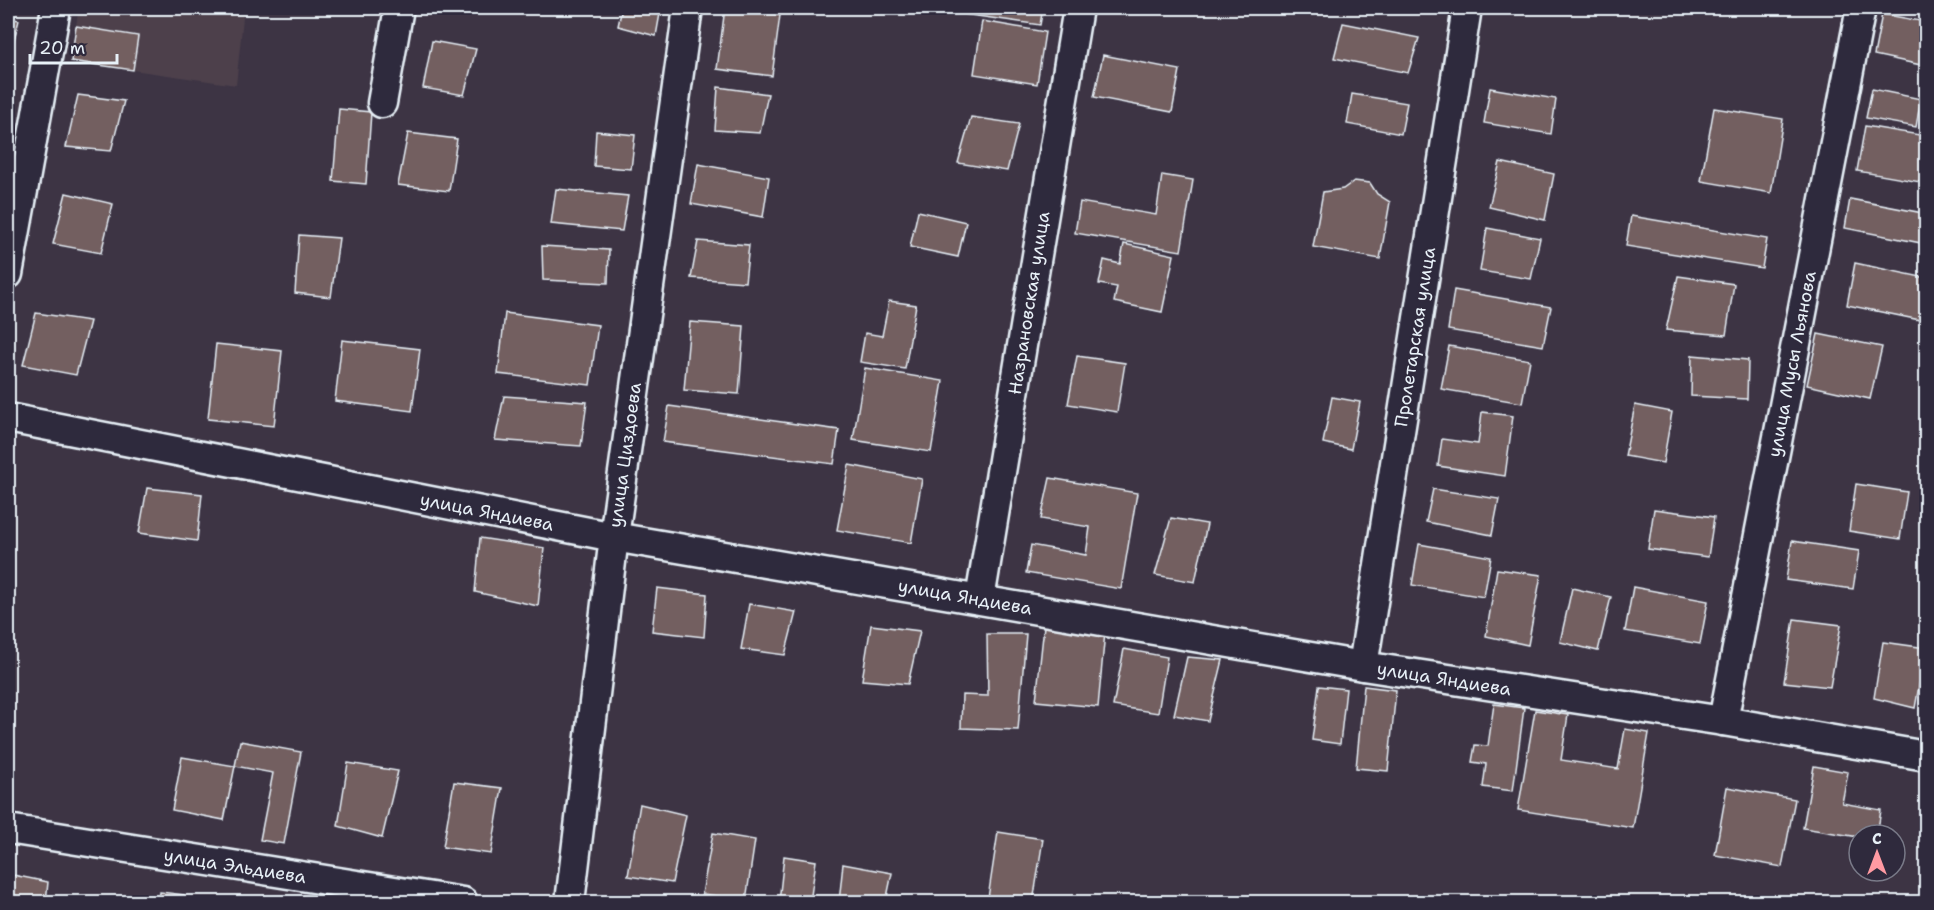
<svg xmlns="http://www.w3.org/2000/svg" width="1934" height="910" font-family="'Shantell Sans',sans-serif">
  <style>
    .built { fill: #4d414c }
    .building { fill: #735e60; stroke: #e8f1f8; stroke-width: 1.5 }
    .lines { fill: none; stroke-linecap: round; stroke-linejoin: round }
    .street-casing { stroke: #e8f1f8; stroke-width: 33 }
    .street { stroke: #2f2a3d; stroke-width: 28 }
    .labels { text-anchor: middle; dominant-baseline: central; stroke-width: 4.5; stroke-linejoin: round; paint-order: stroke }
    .street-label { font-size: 18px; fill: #e8f1f8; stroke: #2f2a3d }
  </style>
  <rect width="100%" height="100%" fill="#3d3444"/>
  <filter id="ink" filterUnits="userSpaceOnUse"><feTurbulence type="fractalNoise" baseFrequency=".0167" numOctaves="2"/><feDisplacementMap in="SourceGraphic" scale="12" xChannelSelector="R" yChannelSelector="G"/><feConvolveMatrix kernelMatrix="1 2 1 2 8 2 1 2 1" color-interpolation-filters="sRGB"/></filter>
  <g filter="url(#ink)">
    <polygon class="built" points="79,8 244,8 236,85 133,70 138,36 76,26"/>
    <g class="building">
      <polygon points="622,8 661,8 656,36 618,26"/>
      <polygon points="725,8 780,15 772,76 717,69"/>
      <polygon points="942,8 1043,8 1040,25 942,11"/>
      <polygon points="1388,8 1414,8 1413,12"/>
      <polygon points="1882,14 1926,22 1921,65 1874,55"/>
      <polygon points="8,18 19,20 9,59 8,58"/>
      <polygon points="982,21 1045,32 1037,84 974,74"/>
      <polygon points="1343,23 1419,38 1408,73 1334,58"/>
      <polygon points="76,26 138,36 133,70 71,61"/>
      <polygon points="432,41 476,49 464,95 423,88"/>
      <polygon points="1103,55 1180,70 1172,112 1094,97"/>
      <polygon points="718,87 768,94 760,133 715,130"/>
      <polygon points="1490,88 1556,99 1551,134 1484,123"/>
      <polygon points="1872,89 1921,99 1916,127 1866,118"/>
      <polygon points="1352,94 1407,103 1401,134 1347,124"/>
      <polygon points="78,95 124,101 111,151 66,147"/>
      <polygon points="1714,108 1783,119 1771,193 1701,181"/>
      <polygon points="339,109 371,112 366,184 333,181"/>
      <polygon points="971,117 1019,124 1007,171 958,163"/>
      <polygon points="1865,126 1926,136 1920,182 1857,171"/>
      <polygon points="596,131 635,135 631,169 594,166"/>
      <polygon points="408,133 457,139 449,191 398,185"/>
      <polygon points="1500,162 1554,174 1545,220 1489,207"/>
      <polygon points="698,164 769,177 763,217 691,204"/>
      <polygon points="1162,175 1193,180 1181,251 1075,233 1080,202 1156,215"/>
      <polygon points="1354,181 1370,183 1377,194 1390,202 1380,259 1313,247 1323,192 1343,189"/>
      <polygon points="556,189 628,196 622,231 551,224"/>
      <polygon points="66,193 113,204 101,253 53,244"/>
      <polygon points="1926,194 1926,244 1845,228 1850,199 1923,213"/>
      <polygon points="918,211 966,222 958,257 910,247"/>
      <polygon points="1631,216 1767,239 1762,268 1626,246"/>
      <polygon points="1487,228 1540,238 1531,279 1480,271"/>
      <polygon points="299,235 339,238 331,297 295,293"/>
      <polygon points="698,241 749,245 745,282 691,278"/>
      <polygon points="1124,244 1174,255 1162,312 1114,302 1117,287 1099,284 1104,260 1120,264"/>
      <polygon points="542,246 609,250 608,283 543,280"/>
      <polygon points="1855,263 1926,278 1920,320 1847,305"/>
      <polygon points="1678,276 1734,284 1726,335 1666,330"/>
      <polygon points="1454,290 1551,307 1543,346 1448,330"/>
      <polygon points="889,301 916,305 905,369 860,362 865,333 882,336"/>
      <polygon points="36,313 90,321 76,375 23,365"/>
      <polygon points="505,313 598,325 590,385 498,374"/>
      <polygon points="690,322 744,326 739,394 684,390"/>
      <polygon points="1818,334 1882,347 1870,399 1807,385"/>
      <polygon points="342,340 420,349 412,411 335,401"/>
      <polygon points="216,344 282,351 274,426 208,419"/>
      <polygon points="1449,346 1530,360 1522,403 1441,389"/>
      <polygon points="1692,355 1748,360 1747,399 1691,396"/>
      <polygon points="1077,356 1125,363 1117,412 1068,404"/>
      <polygon points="865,368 943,381 931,452 853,440"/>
      <polygon points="504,396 587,402 581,446 495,440"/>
      <polygon points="1332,397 1360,402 1351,449 1323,443"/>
      <polygon points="1635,405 1672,412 1663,463 1625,456"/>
      <polygon points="669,406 839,430 834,464 663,442"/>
      <polygon points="1482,412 1513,416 1505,476 1438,466 1442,439 1478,444"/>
      <polygon points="849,465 922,479 911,543 837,530"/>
      <polygon points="1050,478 1137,493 1121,589 1026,573 1031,545 1086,555 1090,527 1041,519"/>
      <polygon points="1856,484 1907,492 1900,539 1849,531"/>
      <polygon points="147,488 202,494 197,541 139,533"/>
      <polygon points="1433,489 1499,499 1492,535 1426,522"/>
      <polygon points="1654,509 1714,517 1708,557 1648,549"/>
      <polygon points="1171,518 1207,524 1195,582 1155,575"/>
      <polygon points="480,538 544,548 538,606 475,592"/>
      <polygon points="1792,541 1859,551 1853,589 1786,580"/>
      <polygon points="1419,544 1491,557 1484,597 1412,585"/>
      <polygon points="1497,569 1541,575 1528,645 1486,636"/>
      <polygon points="1633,587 1708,601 1700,644 1625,631"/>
      <polygon points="657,588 707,594 704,637 652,631"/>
      <polygon points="1572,588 1611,597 1598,651 1560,642"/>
      <polygon points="749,604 796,612 785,655 741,649"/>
      <polygon points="1794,619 1841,625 1830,687 1784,682"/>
      <polygon points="871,625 920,631 908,684 862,680"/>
      <polygon points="1044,626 1105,632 1098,707 1036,701"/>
      <polygon points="987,634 1026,634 1018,730 961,728 962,695 988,696"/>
      <polygon points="1883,642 1926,648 1915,708 1874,698"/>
      <polygon points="1124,649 1167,657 1158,713 1113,706"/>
      <polygon points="1187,657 1223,660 1208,721 1174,715"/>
      <polygon points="1319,686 1346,689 1340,744 1312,740"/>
      <polygon points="1364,686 1396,690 1388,771 1356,768"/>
      <polygon points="1494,704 1524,708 1513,791 1483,787 1486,764 1472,762 1475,745 1488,746"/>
      <polygon points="1535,710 1568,715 1561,760 1618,769 1625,729 1649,733 1633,828 1518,810"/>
      <polygon points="240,741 301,752 284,844 260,840 273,773 235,766"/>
      <polygon points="182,757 235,766 224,820 172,810"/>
      <polygon points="348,763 398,771 382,838 338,826"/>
      <polygon points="1814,766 1848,772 1842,803 1881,810 1877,835 1859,835 1859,837 1803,828"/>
      <polygon points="454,782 502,788 491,854 443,847"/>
      <polygon points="1727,787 1795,799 1782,867 1715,855"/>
      <polygon points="640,804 686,815 672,883 628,876"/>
      <polygon points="998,832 1043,839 1033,902 988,898"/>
      <polygon points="713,833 755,840 746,900 702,894"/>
      <polygon points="784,856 816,861 810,902 779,902"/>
      <polygon points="843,864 892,873 886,902 839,902"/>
      <polygon points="8,874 48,882 46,902 8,902"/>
      <polygon points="160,892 184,895 183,902 159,902"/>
      <polygon points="1261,898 1288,902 1260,902"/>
    </g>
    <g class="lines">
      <g class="street-casing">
        <g id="street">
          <polyline points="382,103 399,8"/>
          <polyline points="8,274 56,8"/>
          <polyline points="8,418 614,537 1363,666 1723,721 1926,756"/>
          <polyline points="980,599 1078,8"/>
          <polyline points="1363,666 1467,8"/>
          <polyline points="1723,721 1861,8"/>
          <polyline points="8,829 463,902"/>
          <polyline points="570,902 614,537 688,8"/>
        </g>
      </g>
      <use href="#street" class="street"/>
    </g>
  </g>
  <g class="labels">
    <g class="street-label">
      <text transform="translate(1029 303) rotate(-81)">Назрановская улица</text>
      <text transform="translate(1415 337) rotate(-81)">Пролетарская улица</text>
      <text transform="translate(1792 364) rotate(-79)">улица Мусы Льянова</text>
      <text transform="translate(625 455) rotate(-82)">улица Циздоева</text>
      <text transform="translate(487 512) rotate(11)">улица Яндиева</text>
      <text transform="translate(965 597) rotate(10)">улица Яндиева</text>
      <text transform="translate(1444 679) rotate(9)">улица Яндиева</text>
      <text transform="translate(235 866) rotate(9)">улица Эльдиева</text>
    </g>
  </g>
  <rect width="1934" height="910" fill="none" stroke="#2f2a3d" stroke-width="30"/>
  <rect x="15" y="15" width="1904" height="880" fill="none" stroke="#e8f1f8" stroke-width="2" filter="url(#ink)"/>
  <g transform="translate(1877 853)"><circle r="28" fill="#2f2a3d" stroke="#797a88" stroke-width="1.5"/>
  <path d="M0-4.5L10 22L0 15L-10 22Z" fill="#ff9aa2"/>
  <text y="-9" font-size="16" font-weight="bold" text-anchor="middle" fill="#e8f1f8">С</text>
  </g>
  <path d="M30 54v9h87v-9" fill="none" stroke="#e8f1f8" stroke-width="3"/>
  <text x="39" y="54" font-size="18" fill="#e8f1f8" stroke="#2f2a3d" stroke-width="4.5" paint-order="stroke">20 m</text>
</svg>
